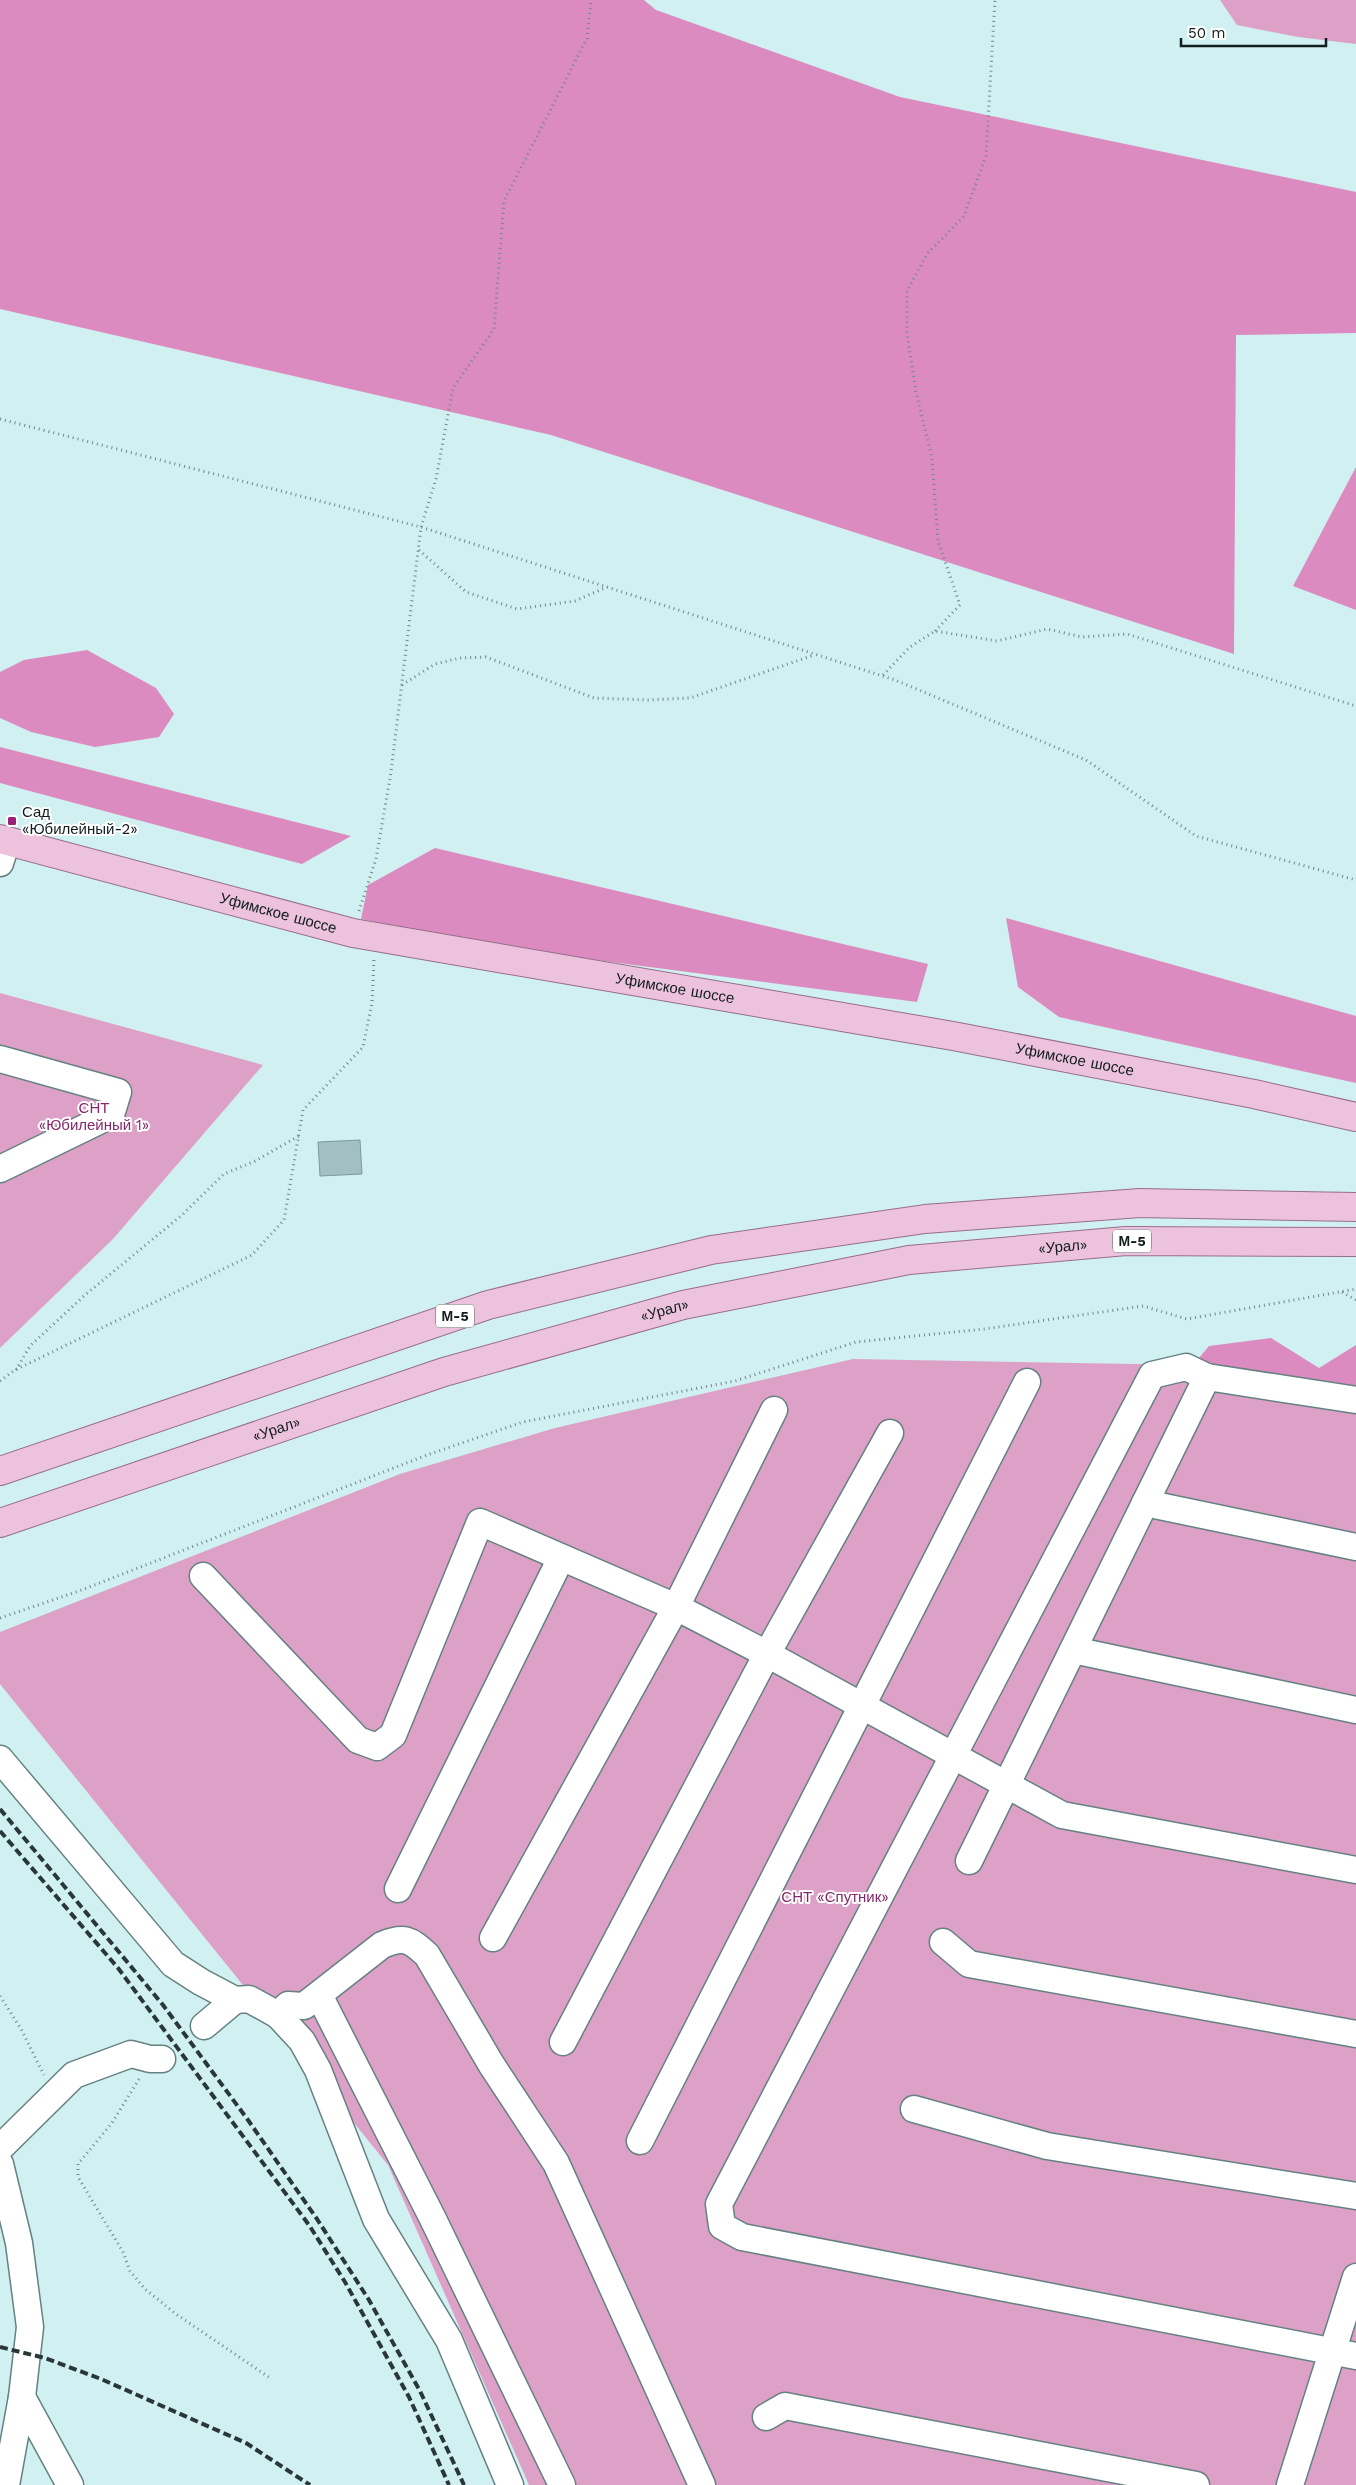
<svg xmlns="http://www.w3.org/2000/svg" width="1356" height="2485" font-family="'Work Sans',sans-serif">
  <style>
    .green { fill: #dda1c7 }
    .forest { fill: #db8bbf }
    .building { fill: #a2c0c1; stroke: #7d9a9b }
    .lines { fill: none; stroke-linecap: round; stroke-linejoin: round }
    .minor-casing { stroke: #658182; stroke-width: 29 }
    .major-casing { stroke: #976e8b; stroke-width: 30 }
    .path { stroke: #728788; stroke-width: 3; stroke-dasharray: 1 4; stroke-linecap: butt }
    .minor { stroke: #fff; stroke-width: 26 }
    .major { stroke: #ecc2dd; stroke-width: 28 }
    .rail { stroke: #293738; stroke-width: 4; stroke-dasharray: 8 4; stroke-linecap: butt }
    .poi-dot { fill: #992079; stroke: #fff; stroke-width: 2 }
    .labels { text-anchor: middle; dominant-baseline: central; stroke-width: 4; stroke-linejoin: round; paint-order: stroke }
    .shield { fill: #fff; stroke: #596162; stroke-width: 1 }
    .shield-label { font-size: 14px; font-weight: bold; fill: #121d1e }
    .poi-label { font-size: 15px; fill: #121d1e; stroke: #fff; text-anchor: start }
    .street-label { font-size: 15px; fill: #121d1e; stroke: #fff }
    .park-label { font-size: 15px; fill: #86296c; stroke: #fff }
  </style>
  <rect width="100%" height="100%" fill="#d1f0f1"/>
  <g class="green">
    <polygon points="1220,0 1356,0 1356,44 1298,37 1237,25"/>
    <polygon points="0,993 263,1065 113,1239 0,1348"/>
    <polygon points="853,1359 1193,1365 1356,1383 1356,2485 529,2485 388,2165 0,1684 0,1632 400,1474 555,1428"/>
  </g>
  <g class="forest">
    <polygon points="0,0 644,0 656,10 900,97 1356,192 1356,333 1236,335 1234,654 551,435 0,309"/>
    <polygon points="1356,467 1356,610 1293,586"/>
    <polygon points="87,650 156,688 174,714 159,737 95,747 31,732 0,718 0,672 24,660"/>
    <polygon points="0,747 351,836 302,864 0,783"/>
    <polygon points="435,848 928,964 917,1002 497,947 361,919 368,885"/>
    <polygon points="1006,918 1356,1016 1356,1083 1059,1017 1018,987"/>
    <polygon points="1271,1338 1319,1368 1356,1345 1356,1395 1193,1365 1209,1346"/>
  </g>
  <polygon class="building" points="360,1140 362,1174 320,1176 318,1142"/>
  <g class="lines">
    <g class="minor-casing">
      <g id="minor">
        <polyline points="0,863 7,841"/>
        <polyline points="0,1059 118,1092 111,1115 0,1169"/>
        <polyline points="1356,1400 1207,1377 1186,1367 1152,1375 719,2204 722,2226 742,2237 1356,2356"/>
        <polyline points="1145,1503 1356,1547"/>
        <polyline points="203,1576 358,1740 377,1747 393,1735 480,1522 676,1607 767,1654 1062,1815 1356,1870"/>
        <polyline points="1073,1650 1356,1710"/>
        <polyline points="0,1759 173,1964 201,1982 235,2000 249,1999 278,2015 302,2041 318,2070 376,2219 449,2340 510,2485"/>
        <polyline points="969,1861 1207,1377"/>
        <polyline points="398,1889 561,1558"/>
        <polyline points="493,1938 676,1607 774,1410"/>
        <polyline points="943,1942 969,1964 1356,2034"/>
        <polyline points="319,1995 432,2217 562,2485"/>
        <path d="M278,2015l10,-10 16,1 78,-61c22,-9 28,-6 45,10l64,109 65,99 146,322"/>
        <polyline points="204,2026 235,2000"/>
        <polyline points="563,2042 767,1654 890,1433"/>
        <polyline points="914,2109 1047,2146 1356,2196"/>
        <polyline points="640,2141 1027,1382"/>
        <polyline points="0,2148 74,2075 131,2054 150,2059 162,2059"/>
        <polyline points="0,2164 19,2243 30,2327 22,2397 6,2485"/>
        <polyline points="22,2397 70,2485"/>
        <polyline points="766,2417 785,2406 1196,2485"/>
        <polyline points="1290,2485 1356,2277"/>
      </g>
    </g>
    <g class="major-casing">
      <g id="major">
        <path id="s1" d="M0,839l353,94 600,103 301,58 102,23"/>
        <polyline points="0,1471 488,1305 711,1250 925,1219 1140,1203 1356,1207"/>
        <path id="s2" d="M0,1523l444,-151 239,-67 226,-45 217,-19 230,1"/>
      </g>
    </g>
    <g class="path">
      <polyline points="0,419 421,527 895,680 1086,760 1196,836 1356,880"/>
      <polyline points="419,550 466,592 517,609 575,601 607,587"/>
      <polyline points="935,631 960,605 938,541 932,458 916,392 907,334 907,291 927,254 964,216 986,156 995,0"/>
      <polyline points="883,675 910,647 935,631 997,641 1047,629 1082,637 1127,634 1356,706"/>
      <polyline points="402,685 435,664 460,658 486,657 594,698 648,700 690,698 814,655"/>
      <polyline points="359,911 376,859 391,772 421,527 436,479 453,388 494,329 504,201 587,38 591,0"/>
      <polyline points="1342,1292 1356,1300"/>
      <polyline points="16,1370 30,1346 85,1295 182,1215 224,1174 255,1161 299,1136"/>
      <polyline points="0,1381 15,1370 252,1255 284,1220 303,1110 363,1047 372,1003 374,959"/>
      <polyline points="0,1618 79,1591 427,1455 523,1422 735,1381 856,1342 984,1329 1143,1306 1187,1319 1356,1289"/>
      <polyline points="0,1996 21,2029 44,2075"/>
      <polyline points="139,2079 112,2123 78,2164 78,2177 123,2252 130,2271 145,2289 176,2314 270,2378"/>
    </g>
    <use href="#minor" class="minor"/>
    <use href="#major" class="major"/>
    <g class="rail">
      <polyline points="0,1809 163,2005 248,2120 317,2219 369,2300 420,2391 464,2485"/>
      <polyline points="0,1831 118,1968 309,2225 345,2282 409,2397 449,2485"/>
      <polyline points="0,2347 45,2358 101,2379 246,2443 310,2485"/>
    </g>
  </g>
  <rect class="poi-dot" x="7" y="816" width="10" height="10" rx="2.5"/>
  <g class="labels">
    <g class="shield">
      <rect x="1113" y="1229.5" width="38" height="23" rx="4"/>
      <rect x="436" y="1304.5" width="38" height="23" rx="4"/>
    </g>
    <g class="shield-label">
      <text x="1132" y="1241">М-5</text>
      <text x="455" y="1316">М-5</text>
    </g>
    <g class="poi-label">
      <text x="22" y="812">Сад<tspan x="22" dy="17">«Юбилейный-2»</tspan></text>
    </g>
    <g class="street-label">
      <text stroke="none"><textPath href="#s1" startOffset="288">Уфимское шоссе</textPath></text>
      <text stroke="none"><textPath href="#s1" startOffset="692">Уфимское шоссе</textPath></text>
      <text stroke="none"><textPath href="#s1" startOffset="1098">Уфимское шоссе</textPath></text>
      <text stroke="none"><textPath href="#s2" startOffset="1102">«Урал»</textPath></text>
      <text stroke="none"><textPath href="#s2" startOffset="698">«Урал»</textPath></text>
      <text stroke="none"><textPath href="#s2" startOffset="292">«Урал»</textPath></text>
    </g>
    <g class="park-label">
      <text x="94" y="1108">СНТ<tspan x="94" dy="17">«Юбилейный 1»</tspan></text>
      <text x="835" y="1897">СНТ «Спутник»</text>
    </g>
  </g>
  <path d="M1181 38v8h145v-8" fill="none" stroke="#121d1e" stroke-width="2.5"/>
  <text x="1188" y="38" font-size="15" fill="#121d1e" stroke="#ffffff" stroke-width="4" paint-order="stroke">50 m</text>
</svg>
